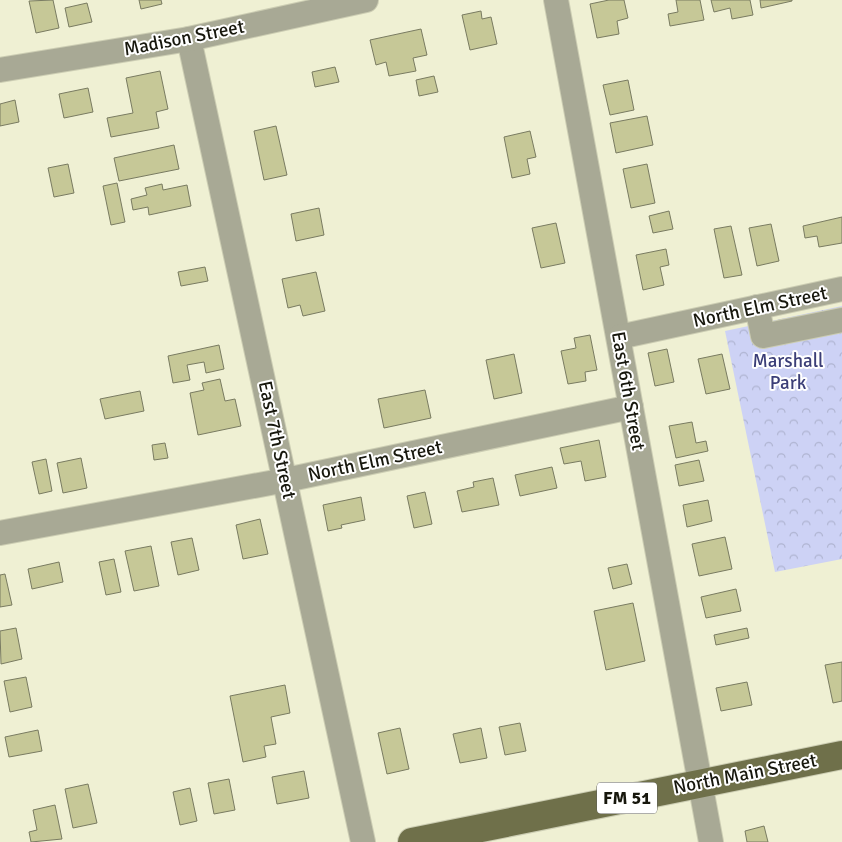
<svg xmlns="http://www.w3.org/2000/svg" width="842" height="842" font-family="Signika,sans-serif">
  <style>
    .park { fill: url(#park-crowns) }
    .building { fill: #c6c897; stroke: #797b61 }
    .lines { fill: none; stroke-linecap: round; stroke-linejoin: round }
    .minor-casing { stroke: #cccdb3; stroke-width: 26 }
    .major-casing { stroke: #cccdb3; stroke-width: 30 }
    .minor { stroke: #a8a995; stroke-width: 24 }
    .major { stroke: #6f704a; stroke-width: 28 }
    .labels { text-anchor: middle; dominant-baseline: central; stroke-width: 4; stroke-linejoin: round; paint-order: stroke }
    .shield { fill: #fff; stroke: #5d5d56; stroke-width: 1 }
    .shield-label { font-size: 18px; font-weight: bold; fill: #17170d }
    .street-label { font-size: 19px; fill: #17170d; stroke: #fff }
    .park-label { font-size: 19px; fill: #3b3e77; stroke: #fff }
  </style>
  <defs>
    <pattern id="park-crowns" width="20" height="18" patternUnits="userSpaceOnUse" patternTransform="scale(1.25)"><rect width="20" height="18" fill="#cdd2f5"/><path d="M2 6a3 3 0 1 1 6 0M12 15a3 3 0 1 1 6 0" fill="none" stroke="#afb4d1"/></pattern>
  </defs>
  <rect width="100%" height="100%" fill="#eff0d3"/>
  <polygon class="park" points="842,306 842,559 775,572 725,331"/>
  <g class="building">
    <polygon points="53,0 59,28 36,33 29,1"/>
    <polygon points="139,0 161,0 162,4 141,9"/>
    <polygon points="609,0 624,0 628,18 617,21 619,34 597,38 590,4"/>
    <polygon points="676,0 700,0 704,20 670,26 668,14 678,12"/>
    <polygon points="711,0 750,0 753,15 732,19 730,8 714,12"/>
    <polygon points="760,0 792,0 792,1 761,8"/>
    <polygon points="87,3 92,22 69,27 65,8"/>
    <polygon points="481,11 482,19 491,17 497,44 470,50 462,15"/>
    <polygon points="421,29 427,55 413,58 416,71 389,76 386,62 376,65 370,40"/>
    <polygon points="335,67 339,82 315,87 312,72"/>
    <polygon points="160,71 168,109 156,112 159,128 111,137 107,118 133,113 126,78"/>
    <polygon points="434,76 438,92 419,96 416,80"/>
    <polygon points="628,80 634,110 610,115 603,85"/>
    <polygon points="88,88 93,112 64,118 59,94"/>
    <polygon points="15,100 19,122 0,126 0,104"/>
    <polygon points="647,116 653,145 616,153 610,123"/>
    <polygon points="276,126 287,175 264,180 254,131"/>
    <polygon points="530,131 536,157 527,159 530,174 512,178 504,137"/>
    <polygon points="174,145 179,169 119,181 114,158"/>
    <polygon points="68,164 74,193 54,197 48,168"/>
    <polygon points="647,164 655,203 631,208 623,169"/>
    <polygon points="117,183 125,222 111,225 103,186"/>
    <polygon points="162,184 163,190 187,185 191,206 149,215 148,207 133,210 131,199 147,195 145,188"/>
    <polygon points="319,208 324,235 296,241 291,214"/>
    <polygon points="669,211 673,229 653,233 649,216"/>
    <polygon points="842,217 842,243 819,247 817,236 805,238 803,226"/>
    <polygon points="556,223 565,263 541,268 532,228"/>
    <polygon points="771,224 779,261 757,266 749,228"/>
    <polygon points="731,226 742,275 724,278 714,229"/>
    <polygon points="666,249 669,265 660,267 664,285 643,290 636,255"/>
    <polygon points="205,267 208,281 181,286 178,272"/>
    <polygon points="316,272 325,311 303,316 300,305 288,308 282,279"/>
    <polygon points="590,335 597,370 585,372 586,381 568,384 561,351 576,348 574,338"/>
    <polygon points="219,345 224,369 206,373 204,362 187,365 190,380 173,383 168,356"/>
    <polygon points="667,349 674,382 655,386 648,353"/>
    <polygon points="514,354 522,393 494,399 486,360"/>
    <polygon points="722,354 730,389 706,394 698,359"/>
    <polygon points="220,379 225,401 235,399 241,426 198,435 190,393 204,390 202,383"/>
    <polygon points="425,390 431,418 384,428 378,399"/>
    <polygon points="140,391 144,411 105,419 100,399"/>
    <polygon points="692,422 696,443 706,441 708,451 676,458 669,426"/>
    <polygon points="599,440 606,477 585,481 581,461 564,464 560,448"/>
    <polygon points="165,443 168,458 154,460 152,445"/>
    <polygon points="81,458 87,488 63,493 57,463"/>
    <polygon points="46,459 52,491 39,494 32,462"/>
    <polygon points="699,460 704,481 679,486 675,465"/>
    <polygon points="552,467 557,488 520,496 515,475"/>
    <polygon points="493,478 499,505 462,512 457,491 474,487 473,482"/>
    <polygon points="425,492 432,524 414,528 407,496"/>
    <polygon points="361,497 365,520 341,525 342,528 328,531 323,505"/>
    <polygon points="708,500 712,521 687,527 683,505"/>
    <polygon points="260,519 268,554 243,559 236,525"/>
    <polygon points="725,537 732,569 699,576 692,544"/>
    <polygon points="192,538 199,570 178,575 171,542"/>
    <polygon points="151,546 159,586 134,591 125,551"/>
    <polygon points="114,559 121,592 106,595 99,562"/>
    <polygon points="59,562 63,582 32,589 28,569"/>
    <polygon points="627,564 632,584 613,589 608,568"/>
    <polygon points="5,574 12,605 0,607 0,575"/>
    <polygon points="736,589 741,611 706,618 701,597"/>
    <polygon points="633,603 645,661 606,670 594,611"/>
    <polygon points="16,628 22,659 1,664 0,631"/>
    <polygon points="747,628 749,638 716,645 714,635"/>
    <polygon points="842,662 842,701 833,703 825,665"/>
    <polygon points="26,677 32,707 10,712 4,681"/>
    <polygon points="747,682 752,705 721,711 716,688"/>
    <polygon points="285,685 290,713 271,717 276,744 264,746 266,757 243,762 230,696"/>
    <polygon points="520,723 526,751 505,755 499,727"/>
    <polygon points="400,728 409,769 387,774 378,733"/>
    <polygon points="481,728 487,758 460,763 453,734"/>
    <polygon points="38,730 42,751 9,757 5,737"/>
    <polygon points="304,771 309,798 277,804 272,777"/>
    <polygon points="229,779 235,810 214,814 208,783"/>
    <polygon points="88,784 97,823 73,828 65,789"/>
    <polygon points="190,788 197,821 180,825 173,792"/>
    <polygon points="55,805 62,839 31,842 29,832 37,830 33,810"/>
    <polygon points="764,826 768,842 747,842 745,831"/>
  </g>
  <g class="lines">
    <g class="minor-casing">
      <g id="minor">
        <polyline points="556,0 711,842"/>
        <polyline points="189,39 363,842"/>
        <polyline points="0,70 189,39 366,0"/>
        <polyline points="757,307 763,336 842,320"/>
        <polyline points="619,337 842,289"/>
        <polyline points="0,533 286,480 631,407"/>
      </g>
    </g>
    <g class="major-casing">
      <polyline id="major" points="412,842 842,755"/>
    </g>
    <use href="#minor" class="minor"/>
    <use href="#major" class="major"/>
  </g>
  <g class="labels">
    <rect class="shield" x="597" y="782.5" width="60" height="31" rx="4"/>
    <g class="shield-label">
      <text x="627" y="798">FM 51</text>
    </g>
    <g class="street-label">
      <text transform="translate(184 38) rotate(-11)">Madison Street</text>
      <text transform="translate(760 307) rotate(-12)">North Elm Street</text>
      <text transform="translate(628 391) rotate(80)">East 6th Street</text>
      <text transform="translate(277 440) rotate(78)">East 7th Street</text>
      <text transform="translate(375 461) rotate(-12)">North Elm Street</text>
      <text transform="translate(745 774) rotate(-11)">North Main Street</text>
    </g>
    <g class="park-label">
      <text x="788" y="361">Marshall<tspan x="788" dy="22">Park</tspan></text>
    </g>
  </g>
</svg>
